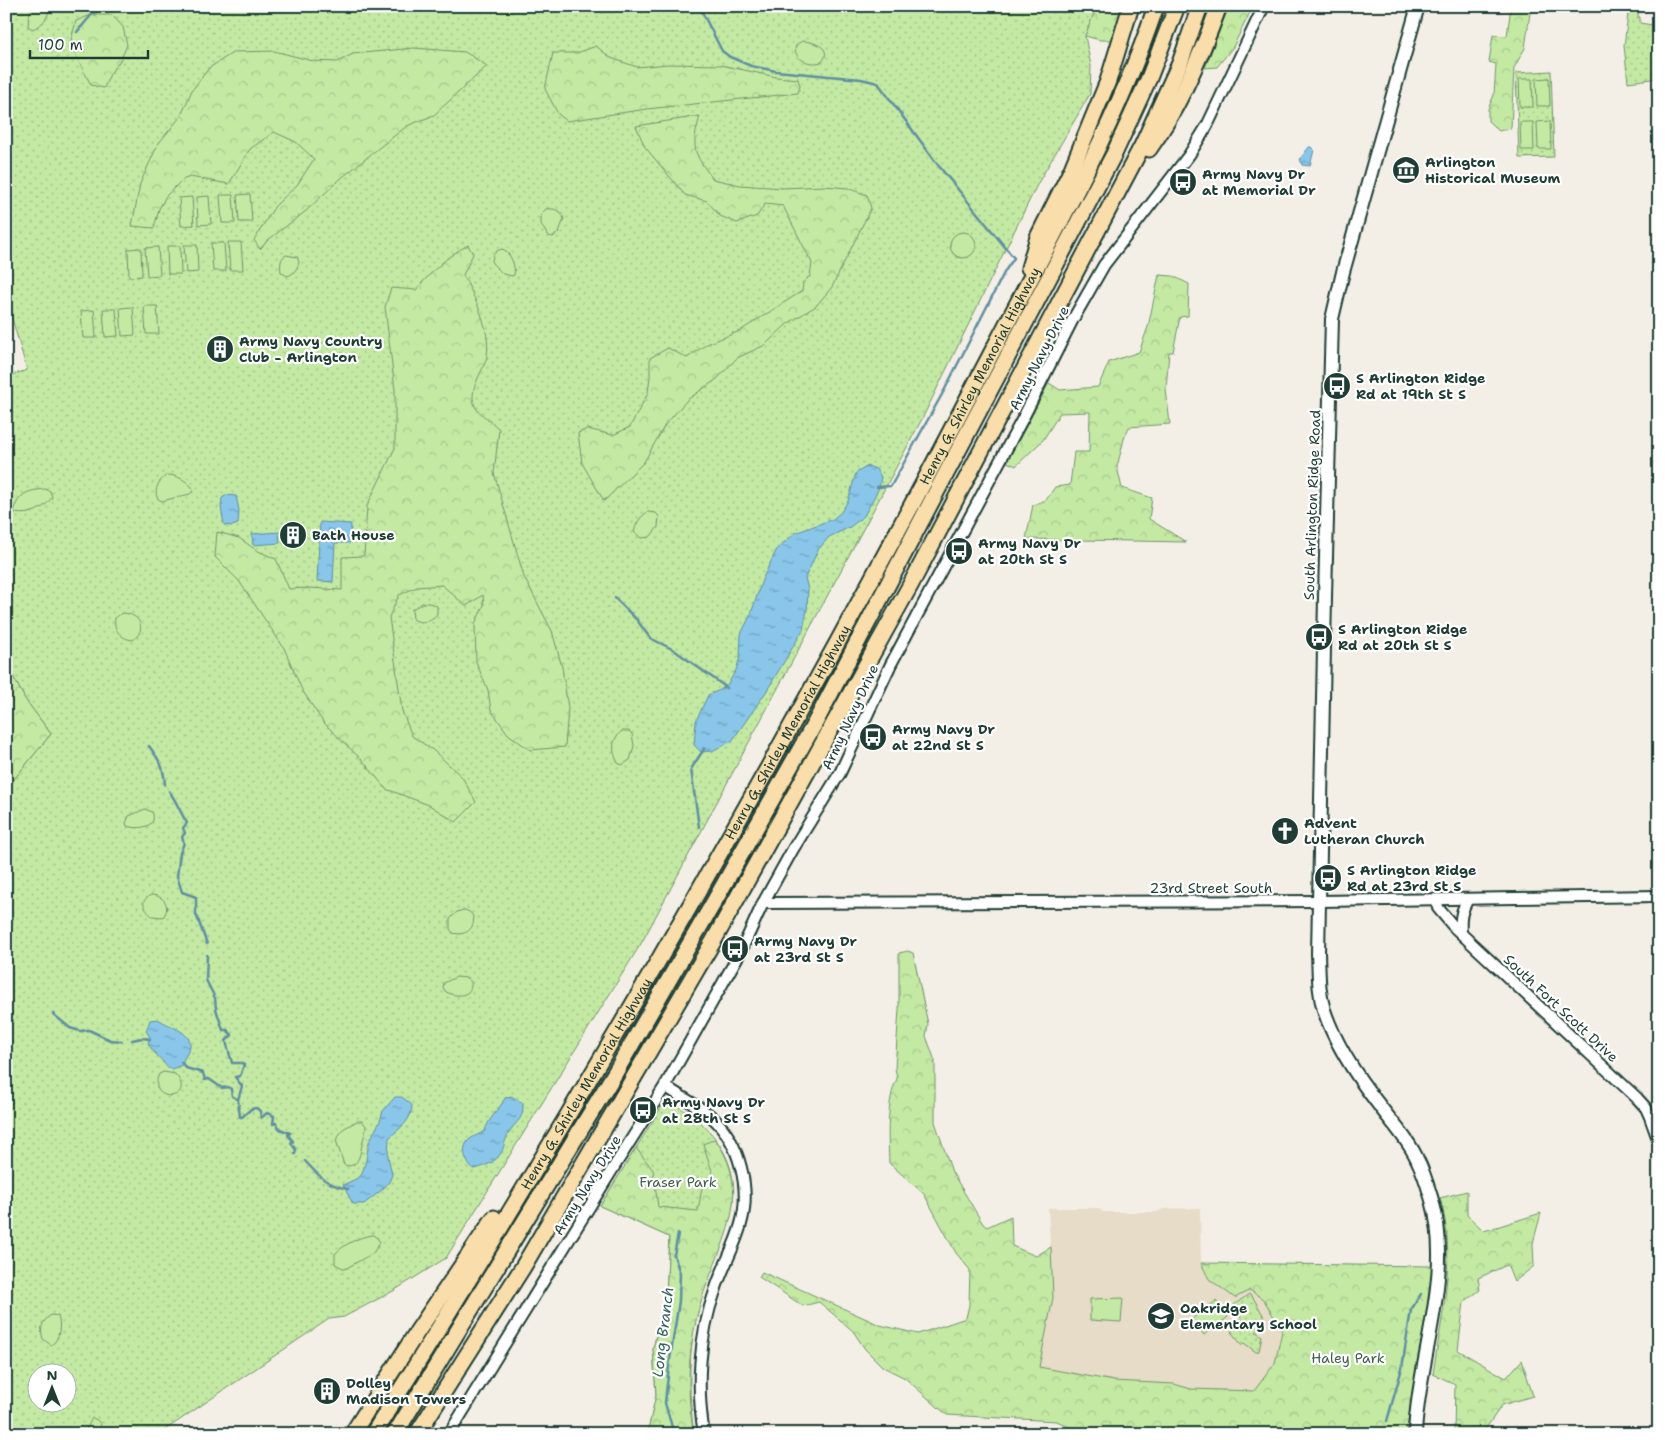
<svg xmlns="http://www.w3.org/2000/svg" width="1665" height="1440" font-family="'Shantell Sans',sans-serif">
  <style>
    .built { fill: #e7dcc7 }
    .grass { fill: url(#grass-dots); stroke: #71936c; fill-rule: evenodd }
    .forest { fill: url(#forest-crowns); stroke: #71936c }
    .garden { fill: #c3e9a3; stroke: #71936c }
    .water { fill: url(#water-ripples); stroke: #5f8fa1 }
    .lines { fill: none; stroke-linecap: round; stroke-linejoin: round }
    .stream { stroke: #5f8fa1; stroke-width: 2.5 }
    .tertiary-casing { stroke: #1f3d34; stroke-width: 14 }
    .secondary-casing { stroke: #1f3d34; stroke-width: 16 }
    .motorway-casing { stroke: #1f3d34; stroke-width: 19 }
    .tertiary { stroke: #fff; stroke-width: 10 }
    .secondary { stroke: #fff; stroke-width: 12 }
    .motorway { stroke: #f9deab; stroke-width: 15 }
    .labels { text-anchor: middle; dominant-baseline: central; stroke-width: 4.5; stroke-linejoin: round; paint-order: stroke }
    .poi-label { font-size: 14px; font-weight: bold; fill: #1f3d34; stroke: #fff; text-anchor: start }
    .street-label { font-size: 14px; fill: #1f3d34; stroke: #fff }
    .park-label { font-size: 14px; fill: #405f4a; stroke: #fff }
    .water-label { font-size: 15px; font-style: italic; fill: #3a5f62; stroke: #fff }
  </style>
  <defs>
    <pattern id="grass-dots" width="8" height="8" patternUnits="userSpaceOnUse" patternTransform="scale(1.25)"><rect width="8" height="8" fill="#c3e9a3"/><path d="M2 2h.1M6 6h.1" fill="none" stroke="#a7c98d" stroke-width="1.8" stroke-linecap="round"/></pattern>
    <pattern id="forest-crowns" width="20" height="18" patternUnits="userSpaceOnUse" patternTransform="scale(1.25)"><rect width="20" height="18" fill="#c3e9a3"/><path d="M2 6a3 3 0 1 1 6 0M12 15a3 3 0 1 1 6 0" fill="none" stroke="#a7c98d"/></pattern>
    <pattern id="water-ripples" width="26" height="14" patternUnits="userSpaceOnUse" patternTransform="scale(1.25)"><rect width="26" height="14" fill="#89c6ea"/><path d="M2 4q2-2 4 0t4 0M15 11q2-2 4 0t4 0" fill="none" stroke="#6fa2be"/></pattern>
  </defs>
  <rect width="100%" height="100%" fill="#f4efe6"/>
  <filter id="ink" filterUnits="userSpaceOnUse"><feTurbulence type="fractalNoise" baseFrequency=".02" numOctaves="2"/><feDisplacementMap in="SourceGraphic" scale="10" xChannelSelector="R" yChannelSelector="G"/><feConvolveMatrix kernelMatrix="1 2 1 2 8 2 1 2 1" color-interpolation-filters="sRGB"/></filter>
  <g filter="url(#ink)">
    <polygon class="built" points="1048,1208 1098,1208 1103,1212 1157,1212 1163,1209 1200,1208 1201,1263 1250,1264 1264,1300 1282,1331 1275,1366 1261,1397 1182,1394 1038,1367 1053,1298"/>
    <g class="grass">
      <path d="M6,6h1091l-12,30 6,30 -1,28 -52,89 -116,236 -280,523 -196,316 -51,32 -51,27 -15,2 -170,115h-153v-645l45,-55 -26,-35 -19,-36v-286l21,-7 -21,-72zM38,1372h30v30h-30z"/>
      <polygon points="1629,6 1641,6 1639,8 1638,17 1640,17 1640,23 1659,26 1659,78 1628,82 1624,46"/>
      <polygon points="1551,71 1554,157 1519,158 1516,73"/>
      <path d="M667,1102c20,7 38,22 50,39 33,47 10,90 -8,136 -7,17 -11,34 -15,51 -6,35 -5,71 0,106h-44l-2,-3 8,-36 -3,-47 13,-50 3,-61 -69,-31 62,-100z"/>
      <polygon points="1249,1294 1254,1299 1267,1322 1256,1332 1262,1336 1259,1351 1256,1352 1244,1343 1242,1345 1231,1332 1242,1319 1234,1305"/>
    </g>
    <g class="forest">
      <polygon points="1097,6 1125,6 1116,40 1100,40 1085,36"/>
      <polygon points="1229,6 1253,6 1233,47 1217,67 1205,68"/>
      <polygon points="1511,6 1531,6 1525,48 1514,68 1511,128 1499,131 1488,121 1488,109 1494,95 1496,64 1489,62 1493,35 1507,36"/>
      <polygon points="91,15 112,15 123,27 127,45 121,59 110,74 104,88 91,85 70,44 76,21"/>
      <polygon points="596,46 611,58 637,67 668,64 721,65 776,77 798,79 800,86 798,93 647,109 567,121 558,114 545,89 553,53 577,53"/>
      <polygon points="414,48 465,52 487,66 434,115 407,126 380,147 339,180 306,211 268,240 260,249 254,240 275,206 297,185 314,159 296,142 274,132 250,149 229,184 190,177 182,180 166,196 159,209 154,228 132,226 140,184 158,144 181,116 192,90 209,68 234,52 274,51 313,61 337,62 353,54"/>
      <path d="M700,116c-9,32 -7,37 13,63l27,6 43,3 42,-2 22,2 20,7 4,13 -39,79 -16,19 -29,18 -22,21 -28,13 -20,21 -30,21 -22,25 -21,37 -40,39 -22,-38 -4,-30 9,-4 26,6 17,-8 18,-34 2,-17v-18l18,-10 19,10 20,-14 33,-13 62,-40 1,-8 7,-7 2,-13 -29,-57 -18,-2 -8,12 -20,7 -17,-7 -13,-15 -22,-6 -40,-48 -9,-21z"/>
      <path d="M468,245l5,9 -10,21c12,23 28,54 24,81 -3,16 -21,34 -11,52 4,6 17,15 23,21l-5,44 30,104 28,54 10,36 6,41 -3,39 -35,3 -22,-16 -17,-24 -3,-20 -12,-28 -1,-38 9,-19 -1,-10 -17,11 -24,-21 -25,2 -18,8 -10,22 13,94 10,25 22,15 28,26 14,25 -20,20 -27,-17 -43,-16 -22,-27 -41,-40 -21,-32 -18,-42 -45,-67 -24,-24 2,-25 22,6 17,12 20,9 13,30 19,-1 34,2v-33l22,-1 3,-50 28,-58v-58l-10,-83 6,-19 25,2c15,-18 31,-34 52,-45z"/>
      <polygon points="1159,275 1173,276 1189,284 1188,316 1180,317 1173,352 1169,352 1166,389 1170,424 1129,427 1124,439 1117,467 1122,488 1152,498 1149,519 1186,542 1026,539 1033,505 1046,500 1055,487 1070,485 1074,452 1089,452 1090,412 1060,413 1043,440 1016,466 1007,462 1049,383 1060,390 1098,387 1109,362 1139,352 1148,327"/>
      <polygon points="6,663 25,699 51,734 6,789"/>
      <path d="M908,951l5,2 15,71 -2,12 9,25v61l17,50 31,52 4,3 24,-11 1,30 24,10 15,-9 2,51 -14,69 75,14 60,3 17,5 63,2 21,-28 7,-32 -18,-31 -14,-10 -15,8 -26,-19 -8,-16 231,3 -3,32 -23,136h-334l-1,-6 -14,-7 -110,-6 -42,-37 -22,-11 -18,-18 -12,-18 -34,-29 -16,4 -44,-29 3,-5 118,53 38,9 48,-16 3,-13 1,-35 -14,-17 -32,-59 -35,-31c-1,-24 -3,-63 8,-84l-2,-11 4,-59v-56z"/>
      <path d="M715,1139c44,61 -2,113 -17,173 -10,39 -12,82 -4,122h-44l-2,-3 8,-36 -3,-47 13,-50 3,-61 -69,-31 36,-58 17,22 5,37 40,4 4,-24 11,-13 -10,-30z"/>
      <path d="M1467,1191v24l17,16 57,-18 -8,30 1,23 -20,16 -7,-17 -29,13 2,12 -16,12 -6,48 48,28 16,-18 11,36 -31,9 -20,29h-28l1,-50 -22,-10c9,-59 24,-117 7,-176z"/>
    </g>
    <g class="garden">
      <path d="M32,6h18c-1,11 -8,20 -18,23l-4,-3 1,-11z"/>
      <path d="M803,41c12,1 30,7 19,21 -23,6 -36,-16 -19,-21z"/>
      <polygon points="1549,78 1550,106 1537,106 1536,79"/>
      <polygon points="1519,79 1532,79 1533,107 1520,107"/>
      <polygon points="1550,121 1551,149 1538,149 1537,122"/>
      <polygon points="1520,122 1533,122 1534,150 1521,150"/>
      <polygon points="250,194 252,222 239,222 237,195"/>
      <polygon points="220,195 233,195 235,223 222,223"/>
      <polygon points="209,196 211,224 198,225 197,197"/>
      <polygon points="192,197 194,225 181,226 179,198"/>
      <path d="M546,209c8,-1 15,1 18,10l-5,13 -6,5 -5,-1 -7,-12v-10z"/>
      <circle cx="963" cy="245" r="13"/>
      <polygon points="228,242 241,242 243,270 230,270"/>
      <polygon points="211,243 224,243 226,271 213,271"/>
      <polygon points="184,245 197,245 198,272 186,273"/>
      <polygon points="167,246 180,246 181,274 168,274"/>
      <polygon points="158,247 160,275 147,276 145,248"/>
      <polygon points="141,248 142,276 129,277 128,249"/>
      <path d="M503,249c8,5 13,18 11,26l-2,1 -9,-2 -11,-11c0,-8 3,-13 11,-14z"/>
      <path d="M286,255l11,2 2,5c-1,6 -6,13 -12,14l-6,-4c-1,-6 -1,-14 5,-17z"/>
      <polygon points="144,306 157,306 159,334 146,334"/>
      <polygon points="133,307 135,335 122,336 120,308"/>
      <polygon points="103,309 116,309 118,336 105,337"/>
      <polygon points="94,310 96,338 83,338 81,311"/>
      <path d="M167,475c10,0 18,5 25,12l1,4 -3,3 -28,7 -4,-2c-5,-9 1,-19 9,-24z"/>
      <path d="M45,489l5,2 2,6c-7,12 -23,19 -37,16l-1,-5c8,-16 13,-17 31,-19z"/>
      <path d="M648,512l8,1 3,3 -1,11 -8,10 -9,1 -7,-6c2,-8 6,-16 14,-20z"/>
      <path d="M423,603h6l8,3v8c-6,7 -16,11 -24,5l-1,-10z"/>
      <path d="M122,613c17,0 26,16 11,27 -12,-1 -20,-10 -18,-22z"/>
      <path d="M622,731h7l3,3 2,12 -4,14 -8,5 -4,-2c-6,-11 -7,-24 4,-32z"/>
      <path d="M145,809l7,3c7,15 -14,18 -25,14l-1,-3 3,-7z"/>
      <path d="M151,895c12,0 21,11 12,22l-11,-1c-8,-7 -13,-15 -1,-21z"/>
      <path d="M463,910c18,1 12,29 -10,23l-3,-4v-10l7,-7z"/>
      <path d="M456,977l11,1 4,4c2,15 -16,16 -26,9l-2,-4 1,-4z"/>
      <path d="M164,1072l11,2c24,27 -30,31 -16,0z"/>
      <path d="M357,1121h5l4,5c0,7 -3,12 -4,19 -2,10 -4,24 -18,20l-8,-25 7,-11z"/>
      <path d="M373,1235l4,3 3,4 -7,11 -28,16 -10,-5v-10c9,-10 26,-18 38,-19z"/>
      <polygon points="1123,1298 1121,1322 1090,1320 1090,1299"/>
      <polygon points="1216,1301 1228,1317 1204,1335 1192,1319"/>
      <path d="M51,1315l7,1c3,9 2,24 -7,29l-8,-6c-3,-10 -2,-17 8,-24z"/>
      <path d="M92,1418c8,2 10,8 10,16h-18z"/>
    </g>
    <g class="water">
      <polygon points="1309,147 1311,147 1314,150 1310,166 1302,165 1300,159"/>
      <polygon points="868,466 876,469 881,477 879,488 864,516 850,527 829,537 818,550 805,578 808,589 807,610 803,630 766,692 732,741 712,751 701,752 694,745 696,721 708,695 720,690 728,684 736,670 740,657 741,634 751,614 762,580 777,549 795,533 833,519 841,512 848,501 856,473"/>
      <polygon points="227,495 236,496 239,510 238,524 232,526 224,525 221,507 222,498"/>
      <polygon points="320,522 351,524 350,543 335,543 333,582 317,581"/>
      <polygon points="279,532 280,543 253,545 252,534"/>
      <path d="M158,1019c10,7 34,13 32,27 -1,7 -7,11 -8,19l-10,4 -5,-2c-6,-9 -14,-14 -19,-24l2,-6 -4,-6 4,-11z"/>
      <path d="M511,1096l12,7c1,18 -7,17 -14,30 -5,8 -4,12 -7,18 -4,10 -19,17 -29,18 -8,-7 -13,-22 -3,-30 4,-3 10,-5 15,-8 3,-13 14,-20 20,-33z"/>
      <path d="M395,1097h7l10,8c0,16 -12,23 -23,33l-1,18 4,19 -3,7 -7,8 -18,14h-11l-10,-19 15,-7 4,-4 4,-14 3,-18 11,-21 3,-10z"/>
    </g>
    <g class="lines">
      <g class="stream">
        <polyline points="699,6 722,51 730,57 751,66 776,71 861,79 878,83 938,165 1014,258 1005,271 945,389 891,486 877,487"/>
        <polyline points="77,32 93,13 101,11 106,6"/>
        <polyline points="6,97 7,96"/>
        <polyline points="615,598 637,620 650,638 674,650 727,688"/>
        <path d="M149,746c11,15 15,21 16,39"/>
        <path d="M169,791c8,11 11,21 18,32l-4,5 2,5 -3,4 2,6 -4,10 -3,23 5,16 14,5v17l11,30"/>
        <polyline points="699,827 691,769 704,749"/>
        <polyline points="207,955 206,980 215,998 216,1009 223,1030 227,1030 232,1035 226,1041 232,1063 242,1063 244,1065 240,1076 235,1077 242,1086 238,1100"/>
        <polyline points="53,1014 70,1028 80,1031 89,1030 110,1040 122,1041"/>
        <polyline points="132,1040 142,1038 150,1039"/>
        <polyline points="181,1062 186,1068 203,1073 205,1080 209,1079 222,1088 228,1087 231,1089 232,1096 238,1100 240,1117 242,1117 251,1109 256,1108 260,1111 261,1118 267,1113 274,1116 273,1124 276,1123 280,1129 290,1133 288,1135 293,1141 291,1143 296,1150 295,1154"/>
        <path d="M305,1161c14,15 21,24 43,28"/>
        <polyline points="1387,1421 1402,1368 1411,1310 1421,1294"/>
        <polyline points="674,1434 665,1403 669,1366 679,1301 680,1273 674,1255 678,1234"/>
      </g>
      <g class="tertiary-casing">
        <g id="tertiary">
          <polyline points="1437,900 1438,908 1454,927 1637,1098 1646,1108 1650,1117 1659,1142"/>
          <polyline points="763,903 1320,901 1659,896"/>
          <path d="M1461,933c-1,-14 0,-22 7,-34"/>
          <path d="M665,1086c14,10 36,21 48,32 27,25 38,71 28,106 -6,23 -19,44 -26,67 -16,45 -19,96 -11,143"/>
          <polyline points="449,1434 617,1162 665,1086 742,949 763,903 793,849 840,773 891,664 1023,418 1072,321 1104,265 1189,155 1207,126 1264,6"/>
        </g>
      </g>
      <g class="secondary-casing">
        <path id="secondary" d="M1415,1434c3,-76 39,-158 17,-234 -4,-13 -8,-27 -14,-39 -9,-21 -26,-38 -39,-56 -22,-28 -44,-61 -55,-95 -6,-19 -5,-37 -6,-57l7,-356 7,-278 11,-47 75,-266"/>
      </g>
      <g class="motorway-casing">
        <g id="motorway">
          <path d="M1149,149c29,-40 53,-96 70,-143"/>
          <polyline points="1029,268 1038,237 1071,171 1108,81 1131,6"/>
          <polyline points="352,1434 417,1332 494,1218"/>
          <path id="s1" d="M373,1434c195,-310 378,-627 550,-950 37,-70 73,-140 110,-210 46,-87 92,-174 123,-268"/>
          <polyline points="395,1434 615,1073 714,902 815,723 1114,154 1149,78 1177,6"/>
          <polyline points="417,1434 523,1267 714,940 911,584 1142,146 1180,63 1200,6"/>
        </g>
      </g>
      <use href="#tertiary" class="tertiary"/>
      <use href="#secondary" class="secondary"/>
      <use href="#motorway" class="motorway"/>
    </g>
  </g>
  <defs>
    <g id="museum-disc" transform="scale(1.4375)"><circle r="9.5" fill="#1f3d34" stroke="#fff"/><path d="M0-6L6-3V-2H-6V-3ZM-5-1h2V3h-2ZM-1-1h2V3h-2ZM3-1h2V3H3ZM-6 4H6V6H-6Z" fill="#fff"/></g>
    <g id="bus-disc" transform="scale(1.4375)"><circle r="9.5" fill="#1f3d34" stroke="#fff"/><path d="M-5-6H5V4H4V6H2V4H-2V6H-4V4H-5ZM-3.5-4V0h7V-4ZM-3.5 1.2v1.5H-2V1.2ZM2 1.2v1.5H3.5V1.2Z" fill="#fff"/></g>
    <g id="building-disc" transform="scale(1.4375)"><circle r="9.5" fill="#1f3d34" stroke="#fff"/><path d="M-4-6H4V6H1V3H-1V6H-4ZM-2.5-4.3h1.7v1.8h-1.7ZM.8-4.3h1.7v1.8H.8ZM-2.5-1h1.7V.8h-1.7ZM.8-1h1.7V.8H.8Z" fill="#fff"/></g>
    <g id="church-disc" transform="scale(1.4375)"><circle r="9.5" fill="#1f3d34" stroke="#fff"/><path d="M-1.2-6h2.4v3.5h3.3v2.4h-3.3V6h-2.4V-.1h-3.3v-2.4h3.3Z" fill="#fff"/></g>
    <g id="school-disc" transform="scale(1.4375)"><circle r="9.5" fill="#1f3d34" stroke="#fff"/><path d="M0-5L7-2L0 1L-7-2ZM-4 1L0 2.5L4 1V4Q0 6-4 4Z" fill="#fff"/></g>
  </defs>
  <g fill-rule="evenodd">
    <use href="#museum-disc" x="1406" y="170"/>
    <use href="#bus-disc" x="1183" y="182"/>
    <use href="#building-disc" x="220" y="349"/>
    <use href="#bus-disc" x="1337" y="386"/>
    <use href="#building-disc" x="293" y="535"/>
    <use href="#bus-disc" x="959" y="551"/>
    <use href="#bus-disc" x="1319" y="637"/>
    <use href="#bus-disc" x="873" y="737"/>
    <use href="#church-disc" x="1285" y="831"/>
    <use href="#bus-disc" x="1328" y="878"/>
    <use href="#bus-disc" x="735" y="949"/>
    <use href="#bus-disc" x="643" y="1110"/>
    <use href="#school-disc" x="1161" y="1316"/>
    <use href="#building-disc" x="327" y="1391"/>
  </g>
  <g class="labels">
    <g class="poi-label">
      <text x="1425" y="162">Arlington<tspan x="1425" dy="16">Historical Museum</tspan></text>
      <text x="1202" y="174">Army Navy Dr<tspan x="1202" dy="16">at Memorial Dr</tspan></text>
      <text x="239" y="341">Army Navy Country<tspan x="239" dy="16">Club - Arlington</tspan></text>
      <text x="1356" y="378">S Arlington Ridge<tspan x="1356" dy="16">Rd at 19th St S</tspan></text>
      <text x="312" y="535">Bath House</text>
      <text x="978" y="543">Army Navy Dr<tspan x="978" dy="16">at 20th St S</tspan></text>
      <text x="1338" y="629">S Arlington Ridge<tspan x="1338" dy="16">Rd at 20th St S</tspan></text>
      <text x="892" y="729">Army Navy Dr<tspan x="892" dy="16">at 22nd St S</tspan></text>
      <text x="1304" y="823">Advent<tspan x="1304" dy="16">Lutheran Church</tspan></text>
      <text x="1347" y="870">S Arlington Ridge<tspan x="1347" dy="16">Rd at 23rd St S</tspan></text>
      <text x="754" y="941">Army Navy Dr<tspan x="754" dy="16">at 23rd St S</tspan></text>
      <text x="662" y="1102">Army Navy Dr<tspan x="662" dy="16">at 28th St S</tspan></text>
      <text x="1180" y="1308">Oakridge<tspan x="1180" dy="16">Elementary School</tspan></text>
      <text x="346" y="1383">Dolley<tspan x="346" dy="16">Madison Towers</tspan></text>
    </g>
    <g class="street-label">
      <text transform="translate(1039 358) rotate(-63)">Army Navy Drive</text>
      <text stroke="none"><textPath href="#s1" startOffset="1220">Henry G. Shirley Memorial Highway</textPath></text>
      <text transform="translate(1312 505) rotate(-88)">South Arlington Ridge Road</text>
      <text transform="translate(850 717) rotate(-65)">Army Navy Drive</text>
      <text stroke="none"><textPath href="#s1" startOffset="815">Henry G. Shirley Memorial Highway</textPath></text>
      <text x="1211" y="888">23rd Street South</text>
      <text transform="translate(1561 1008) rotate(43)">South Fort Scott Drive</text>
      <text stroke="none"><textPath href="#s1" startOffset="410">Henry G. Shirley Memorial Highway</textPath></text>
      <text transform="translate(587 1185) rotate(-58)">Army Navy Drive</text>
    </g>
    <g class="park-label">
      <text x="678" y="1182">Fraser Park</text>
      <text x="1348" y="1358">Haley Park</text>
    </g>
    <g class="water-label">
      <text transform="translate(663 1332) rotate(-83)">Long Branch</text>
    </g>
  </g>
  <rect width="1665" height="1440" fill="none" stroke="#fff" stroke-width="25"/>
  <rect x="12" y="12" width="1640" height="1415" fill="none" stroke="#1f3d34" stroke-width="2" filter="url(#ink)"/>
  <g transform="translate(52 1388)"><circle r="24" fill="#ffffff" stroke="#a5b1ae"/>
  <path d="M0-4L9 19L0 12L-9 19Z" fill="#1f3d34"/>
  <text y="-8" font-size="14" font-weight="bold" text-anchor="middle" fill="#1f3d34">N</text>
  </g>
  <path d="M30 50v8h118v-8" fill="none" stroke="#1f3d34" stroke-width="2.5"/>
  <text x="38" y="50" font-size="15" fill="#1f3d34" stroke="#ffffff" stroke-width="4" paint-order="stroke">100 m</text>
</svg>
